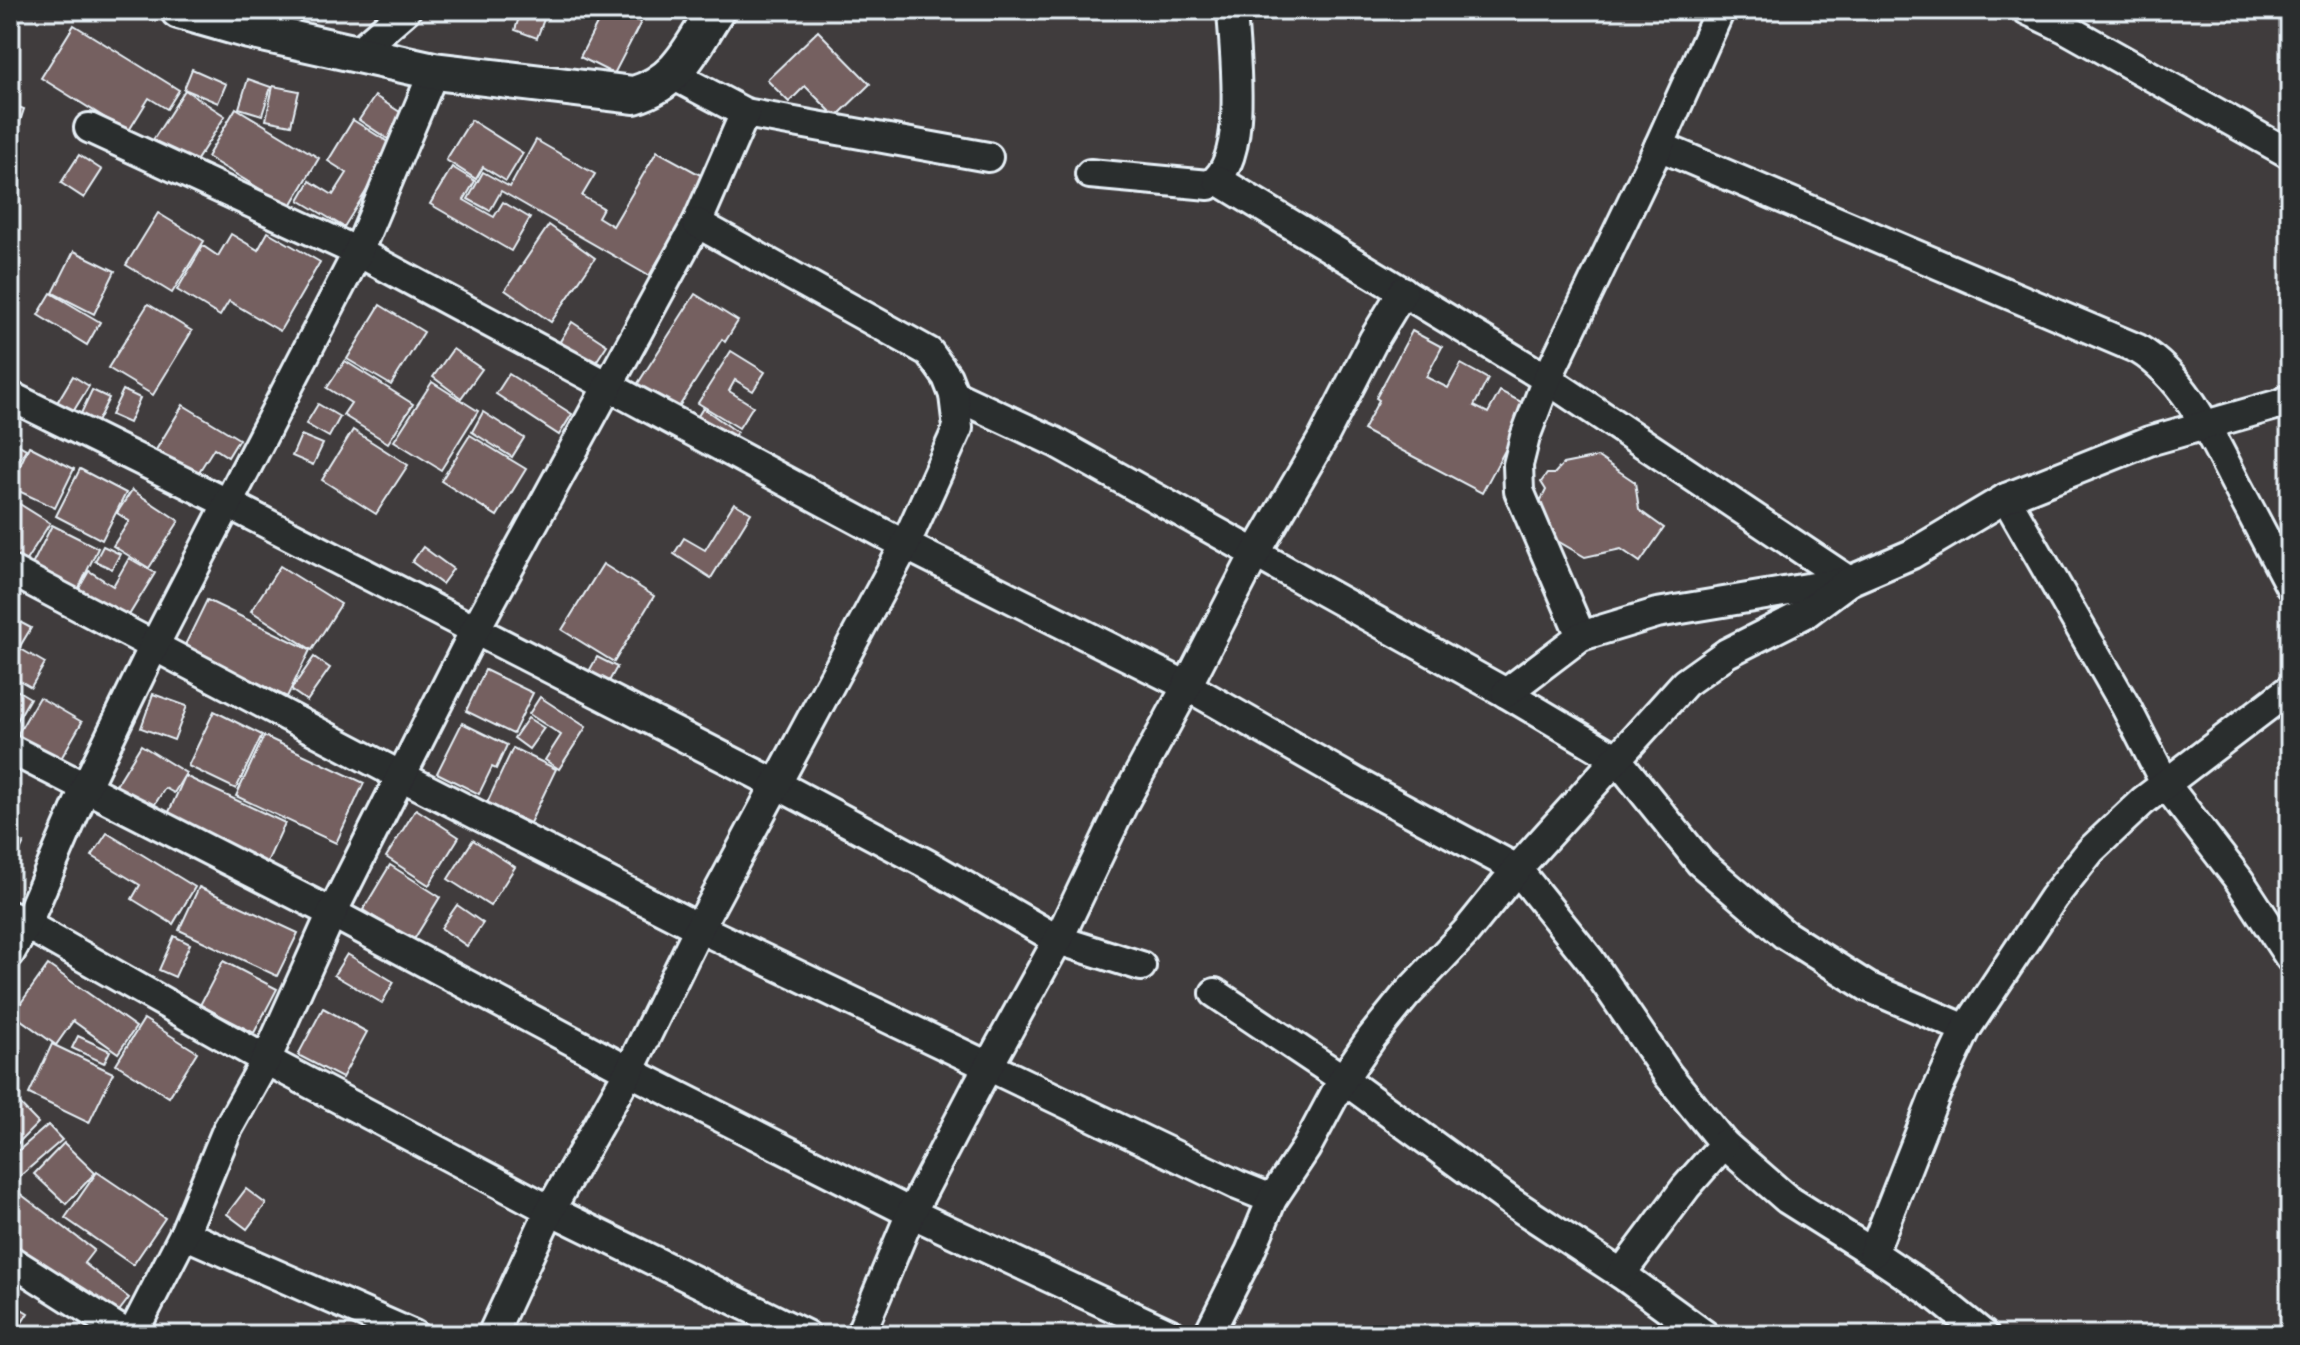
<svg xmlns="http://www.w3.org/2000/svg" width="2300" height="1345" font-family="Kalam,sans-serif">
  <style>
    .building { fill: #746060; stroke: #e8f1f8; stroke-width: 2 }
    .lines { fill: none; stroke-linecap: round; stroke-linejoin: round }
    .minor-casing { stroke: #e8f1f8; stroke-width: 34 }
    .tertiary-casing { stroke: #e8f1f8; stroke-width: 42 }
    .minor { stroke: #2a2d2e; stroke-width: 28 }
    .tertiary { stroke: #2a2d2e; stroke-width: 36 }
  </style>
  <rect width="100%" height="100%" fill="#403c3d"/>
  <filter id="ink" filterUnits="userSpaceOnUse"><feTurbulence type="fractalNoise" baseFrequency=".0125" numOctaves="2"/><feDisplacementMap in="SourceGraphic" scale="16" xChannelSelector="R" yChannelSelector="G"/><feConvolveMatrix kernelMatrix="1 2 1 2 8 2 1 2 1" color-interpolation-filters="sRGB"/></filter>
  <g filter="url(#ink)">
    <g class="building">
      <polygon points="604,10 618,10 641,22 614,74 580,57"/>
      <polygon points="521,11 544,19 537,38 515,30"/>
      <polygon points="74,25 179,90 167,109 149,98 128,132 41,78"/>
      <polygon points="818,31 870,84 836,117 805,86 789,102 767,80"/>
      <polygon points="192,69 226,84 218,103 184,89"/>
      <polygon points="248,79 271,87 262,115 239,108"/>
      <polygon points="273,86 299,91 291,125 266,120"/>
      <polygon points="185,90 225,116 193,166 153,140"/>
      <polygon points="375,96 403,114 388,139 359,120"/>
      <polygon points="10,104 24,109 10,151"/>
      <polygon points="236,108 319,158 290,207 207,157"/>
      <polygon points="353,120 394,146 344,227 299,200 310,181 333,195 347,173 328,161"/>
      <polygon points="471,120 523,153 506,181 483,167 476,179 446,160"/>
      <polygon points="536,140 595,174 582,196 603,208 598,217 613,226 657,151 706,178 649,276 501,191 490,211 468,199 483,172 510,187"/>
      <polygon points="79,155 102,170 84,198 61,183"/>
      <polygon points="452,167 475,181 464,200 494,217 503,202 530,218 511,251 430,204"/>
      <polygon points="158,213 204,241 172,293 126,265"/>
      <polygon points="549,225 595,258 551,322 505,290"/>
      <polygon points="268,232 320,262 280,331 229,301 220,316 177,290 203,246 218,256 231,234 258,250"/>
      <polygon points="74,251 115,271 94,314 53,293"/>
      <polygon points="51,293 100,322 87,345 38,315"/>
      <polygon points="695,294 738,321 725,342 722,339 675,413 635,388"/>
      <polygon points="148,304 192,331 153,395 108,368"/>
      <polygon points="380,305 424,332 391,385 347,359"/>
      <polygon points="572,322 607,345 594,365 559,343"/>
      <polygon points="1412,331 1442,347 1426,377 1448,388 1461,364 1488,379 1474,406 1488,413 1500,391 1529,406 1482,493 1363,430 1379,400 1376,398"/>
      <polygon points="453,349 482,369 461,398 433,377"/>
      <polygon points="731,351 765,372 753,391 735,380 729,391 753,406 739,428 698,403"/>
      <polygon points="345,361 413,404 388,443 343,415 351,403 327,388"/>
      <polygon points="509,374 572,414 559,435 496,394"/>
      <polygon points="73,376 89,386 68,420 52,411"/>
      <polygon points="432,382 478,411 441,470 394,441"/>
      <polygon points="92,390 109,398 93,430 77,422"/>
      <polygon points="123,390 140,398 129,423 111,415"/>
      <polygon points="318,404 340,417 329,437 306,424"/>
      <polygon points="183,405 239,439 228,457 214,448 197,475 156,450"/>
      <polygon points="703,408 737,432 729,444 695,421"/>
      <polygon points="483,412 524,438 512,457 472,432"/>
      <polygon points="353,430 408,465 376,514 322,480"/>
      <polygon points="301,435 323,444 313,465 292,456"/>
      <polygon points="470,435 526,469 497,516 441,481"/>
      <polygon points="10,440 26,449 10,477"/>
      <polygon points="29,446 74,469 55,508 10,487"/>
      <polygon points="1598,457 1635,482 1639,510 1664,528 1640,562 1621,549 1585,557 1549,536 1539,504 1546,490 1541,482 1547,474 1554,474 1563,464"/>
      <polygon points="80,469 126,493 102,540 56,516"/>
      <polygon points="132,490 179,521 149,568 113,546 129,521 117,513"/>
      <polygon points="10,498 50,523 20,570 10,564"/>
      <polygon points="734,503 751,513 711,578 674,554 684,538 705,550"/>
      <polygon points="52,525 98,548 78,590 31,567"/>
      <polygon points="103,546 120,554 112,569 95,561"/>
      <polygon points="423,547 453,569 442,584 412,562"/>
      <polygon points="129,558 155,573 126,620 78,590 89,571 113,586"/>
      <polygon points="603,564 654,596 614,662 562,630"/>
      <polygon points="280,566 341,604 312,650 251,611"/>
      <polygon points="207,600 310,650 287,697 184,647"/>
      <polygon points="10,617 31,628 19,648 45,663 31,687 10,675"/>
      <polygon points="314,657 330,668 307,701 291,690"/>
      <polygon points="597,657 617,667 607,685 587,675"/>
      <polygon points="485,670 533,693 513,734 466,711"/>
      <polygon points="10,686 30,698 10,733"/>
      <polygon points="153,694 187,706 174,740 141,728"/>
      <polygon points="39,697 82,722 55,769 12,744"/>
      <polygon points="540,697 586,727 559,769 545,760 561,735 529,714"/>
      <polygon points="214,711 262,735 236,789 188,766"/>
      <polygon points="528,718 544,728 529,749 514,738"/>
      <polygon points="462,723 507,745 496,769 492,767 479,794 437,773"/>
      <polygon points="264,736 364,783 336,843 236,796"/>
      <polygon points="141,745 186,773 174,793 165,788 148,815 112,792"/>
      <polygon points="513,748 556,769 530,823 487,803"/>
      <polygon points="185,776 285,823 264,869 164,823"/>
      <polygon points="416,809 459,837 429,885 386,857"/>
      <polygon points="107,833 195,887 173,924 132,899 140,885 92,856"/>
      <polygon points="10,837 24,843 10,872"/>
      <polygon points="473,840 515,867 490,906 448,879"/>
      <polygon points="390,865 440,897 413,941 363,910"/>
      <polygon points="199,887 298,933 277,976 179,930"/>
      <polygon points="457,905 483,923 467,946 441,928"/>
      <polygon points="174,936 190,944 175,977 159,970"/>
      <polygon points="347,954 394,982 382,1003 334,975"/>
      <polygon points="223,961 277,989 254,1033 200,1005"/>
      <polygon points="48,965 136,1027 118,1053 73,1021 56,1045 13,1014"/>
      <polygon points="323,1008 367,1032 342,1078 298,1055"/>
      <polygon points="144,1019 197,1052 169,1097 116,1064"/>
      <polygon points="78,1036 110,1051 104,1063 72,1048"/>
      <polygon points="52,1044 113,1073 89,1123 29,1094"/>
      <polygon points="10,1094 38,1123 10,1151"/>
      <polygon points="48,1125 62,1140 19,1177 10,1166 10,1158"/>
      <polygon points="64,1143 95,1173 66,1204 34,1174"/>
      <polygon points="97,1172 165,1218 133,1265 65,1218"/>
      <polygon points="10,1186 94,1250 84,1263 129,1298 110,1323 10,1246"/>
      <polygon points="246,1189 266,1204 247,1229 227,1214"/>
      <polygon points="10,1302 28,1313 14,1335 10,1335"/>
    </g>
    <g class="lines">
      <g class="minor-casing">
        <g id="minor">
          <polyline points="2027,10 2065,28 2290,154"/>
          <polyline points="354,55 406,10"/>
          <polyline points="745,113 988,157"/>
          <polyline points="89,128 358,252 905,545 1187,686 1355,782 1517,869 1590,960 1668,1075 1724,1144 1787,1199 1873,1253 1931,1292 1984,1335"/>
          <path d="M1659,146l479,203c47,28 73,86 97,133 19,35 37,70 55,104"/>
          <path d="M1090,174l119,11c41,-22 25,-133 23,-175"/>
          <polyline points="1218,180 1547,379 1849,581"/>
          <polyline points="954,395 1055,442 1506,693 1616,758 1700,862 1784,934 1868,987 1966,1029"/>
          <polyline points="10,396 227,503 778,785 927,864 1058,940 1141,966"/>
          <polyline points="2006,498 2126,707 2166,785 2239,880 2290,958"/>
          <polyline points="10,570 401,776 699,928 1237,1185 1272,1199"/>
          <polyline points="1581,636 1519,491 1518,465 1525,437 1547,379 1659,146 1720,10"/>
          <polyline points="1506,693 1581,636 1657,613 1844,582"/>
          <polyline points="10,749 332,913 629,1071 911,1213 1173,1335"/>
          <polyline points="11,916 266,1060 550,1210 806,1335"/>
          <polyline points="10,953 27,923 86,786 155,644 358,252 434,71"/>
          <polyline points="1215,993 1343,1079 1510,1201 1621,1274 1705,1335"/>
          <polyline points="184,1234 414,1335"/>
          <polyline points="1873,1253 1936,1093 1966,1029 2053,898 2091,850 2143,801 2290,689"/>
          <polyline points="10,1260 128,1335"/>
          <polyline points="1621,1274 1686,1187 1724,1144"/>
          <polyline points="132,1335 184,1234 227,1130 266,1060 332,913 401,776 475,630 697,223 745,113 673,75"/>
          <polyline points="492,1335 550,1210 629,1071 699,928 905,545 958,428 954,395 947,377 929,352 697,223"/>
          <polyline points="860,1335 911,1213 978,1085 1058,940 1124,802 1187,686 1255,554 1323,438 1374,339 1403,291"/>
          <polyline points="1208,1335 1250,1252 1272,1199 1306,1148 1343,1079 1372,1037 1406,995 1466,932 1517,869 1685,683 1727,653 1806,613 1849,581 1912,554 2006,498 2149,441 2283,403 2290,398"/>
        </g>
      </g>
      <g class="tertiary-casing">
        <path id="tertiary" d="M179,10l70,20 185,41 200,24c46,-14 57,-47 82,-85"/>
      </g>
      <use href="#minor" class="minor"/>
      <use href="#tertiary" class="tertiary"/>
    </g>
  </g>
  <rect width="2300" height="1345" fill="none" stroke="#2a2d2e" stroke-width="40"/>
  <rect x="20" y="20" width="2260" height="1305" fill="none" stroke="#e8f1f8" stroke-width="3" filter="url(#ink)"/>
</svg>
